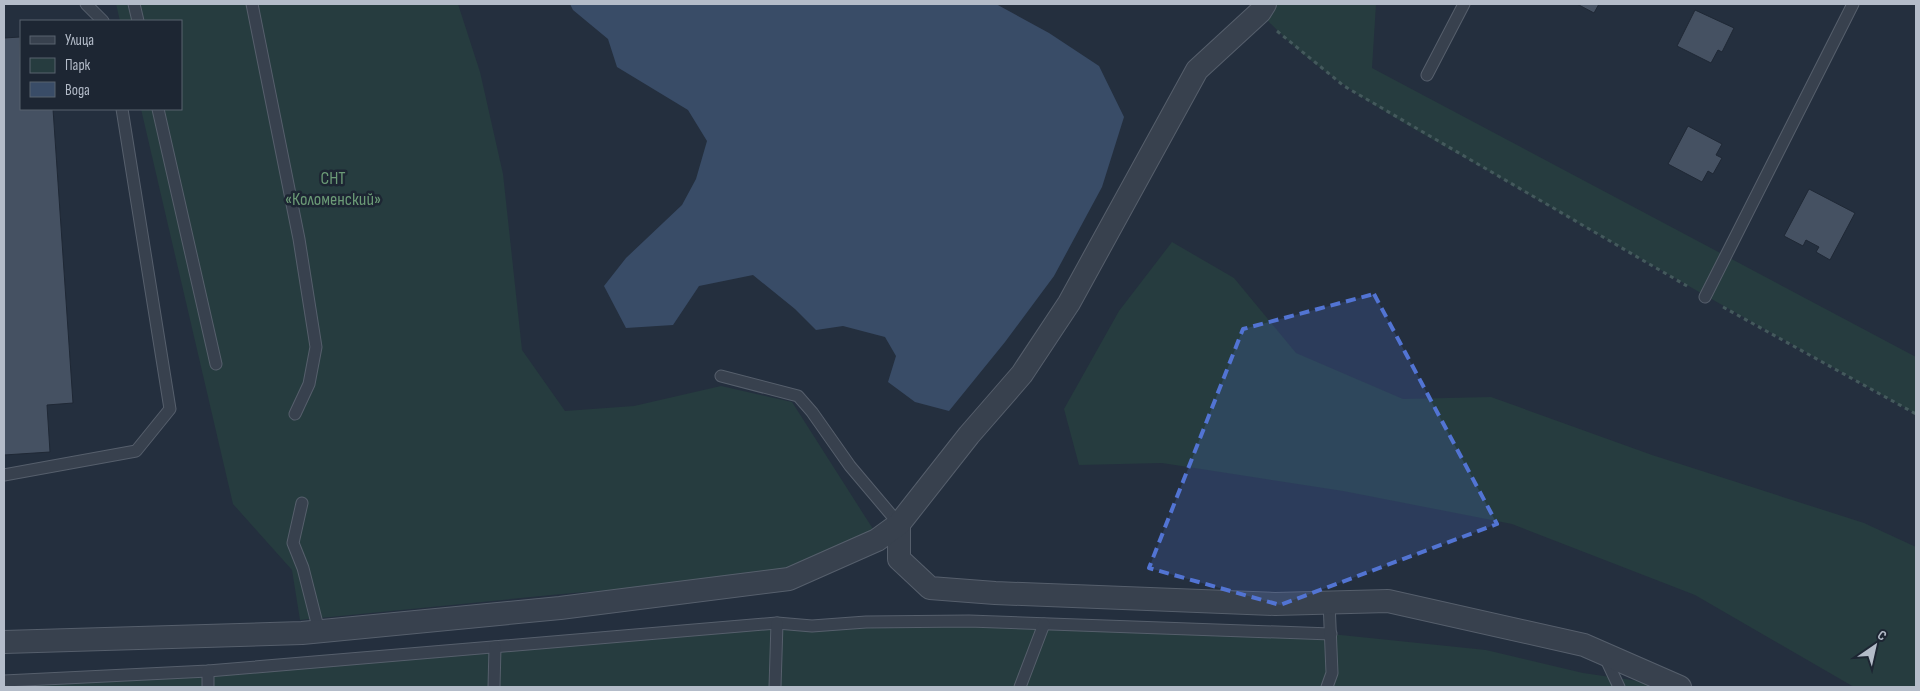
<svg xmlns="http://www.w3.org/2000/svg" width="1920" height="691" font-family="'Sofia Sans Condensed',sans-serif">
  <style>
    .green { fill: #263c3f }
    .water { fill: #394c67 }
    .building { fill: #455162; stroke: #1f2835 }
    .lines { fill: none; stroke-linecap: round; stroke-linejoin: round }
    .lane-casing { stroke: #565f6c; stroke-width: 13 }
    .street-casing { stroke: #565f6c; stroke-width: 24 }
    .path { stroke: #44595c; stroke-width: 3; stroke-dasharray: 4 4; stroke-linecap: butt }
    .lane { stroke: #38414e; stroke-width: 11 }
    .street { stroke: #38414e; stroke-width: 22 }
    .marked { fill: #5274d3; fill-opacity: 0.2; stroke: #5274d3; stroke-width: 4; stroke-dasharray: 10 6; stroke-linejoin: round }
    .labels { text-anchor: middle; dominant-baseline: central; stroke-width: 5; stroke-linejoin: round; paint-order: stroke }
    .park-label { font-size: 18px; fill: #6b9a76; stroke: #1d2633 }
  </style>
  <rect width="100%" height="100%" fill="#242f3e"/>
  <g class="green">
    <polygon points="116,4 458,4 480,72 503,174 522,350 565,411 634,406 721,386 792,402 873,529 824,556 763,577 562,594 300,620 292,570 233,504 141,109 181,109 181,21 120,21"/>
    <path d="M1253,4h123l-4,64 544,289v57c-136,-76 -272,-153 -407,-231 -88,-52 -190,-99 -256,-179z"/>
    <polygon points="1172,242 1234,278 1296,353 1403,399 1491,397 1652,455 1864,523 1916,547 1916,687 1854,687 1695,595 1512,524 1343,491 1162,463 1079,465 1064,409 1119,311"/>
    <polygon points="866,622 1331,634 1486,650 1583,673 1680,687 4,687 4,681"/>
  </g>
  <polygon class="water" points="570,4 996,4 1049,33 1099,66 1124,117 1102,187 1054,276 1005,342 949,411 915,402 888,382 896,356 885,337 843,326 816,330 795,309 753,275 699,286 673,325 626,328 604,286 626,258 682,205 696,179 707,141 688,110 617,67 608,39 573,10"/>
  <g class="building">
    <polygon points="1577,4 1599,4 1594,13"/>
    <polygon points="1695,10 1734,28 1722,52 1718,50 1711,63 1677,46"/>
    <polygon points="20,37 21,109 53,109 73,403 47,405 50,452 4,455 4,38"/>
    <polygon points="1688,126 1722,144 1716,155 1722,158 1713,174 1708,171 1702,182 1668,164"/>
    <polygon points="1809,189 1855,213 1830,260 1816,252 1819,247 1806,240 1803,246 1784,236"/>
  </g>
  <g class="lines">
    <g class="lane-casing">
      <g id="lane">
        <polyline points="86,4 103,21"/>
        <polyline points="134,4 138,21"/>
        <polyline points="252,4 299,239 316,347 309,384 295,414"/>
        <polyline points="1427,75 1464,4"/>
        <polyline points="158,109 216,364"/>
        <polyline points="1705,297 1853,4"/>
        <polyline points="721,376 798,396 812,412 850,466 899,524"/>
        <polyline points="4,475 136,451 170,409 122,109"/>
        <polyline points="302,503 293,543 303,568 319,631"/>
        <polyline points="1604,655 1619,687"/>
        <polyline points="4,681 208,671 777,623 812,626 866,622 969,621 1331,634"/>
        <polyline points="208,687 208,671"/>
        <polyline points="494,687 495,647"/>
        <polyline points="775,687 777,623"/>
        <polyline points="1020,687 1044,624"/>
        <polyline points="1327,687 1332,673 1329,602"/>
      </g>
    </g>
    <g class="street-casing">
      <g id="street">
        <polyline points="899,524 899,559 930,588 995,593 1275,604 1388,601 1584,645 1680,687"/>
        <polyline points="4,642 302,633 560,608 789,579 877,540 899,524 969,435 1022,374 1069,303 1197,70 1260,12 1265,4"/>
      </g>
    </g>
    <g class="path">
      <polyline points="1277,31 1344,86 1687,286"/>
      <polyline points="1723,307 1916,414"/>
    </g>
    <use href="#lane" class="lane"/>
    <use href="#street" class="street"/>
  </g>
  <path class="marked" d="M1374,294l123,230 -217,81 -131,-37 94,-239z"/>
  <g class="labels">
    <g class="park-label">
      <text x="333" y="178">СНТ<tspan x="333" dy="21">«Коломенский»</tspan></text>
    </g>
  </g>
  <rect width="1920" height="691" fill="none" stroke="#b4bcc9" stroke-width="10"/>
  <rect x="20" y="20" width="162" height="90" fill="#1d2633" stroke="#59626f"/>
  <rect x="30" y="36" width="25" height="8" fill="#38414e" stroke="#59626f"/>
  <text x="65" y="45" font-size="15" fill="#b4bcc9">Улица</text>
  <rect x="30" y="58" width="25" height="15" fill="#263c3f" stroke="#59626f"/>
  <text x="65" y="70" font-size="15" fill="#b4bcc9">Парк</text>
  <rect x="30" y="82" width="25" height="15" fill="#394c67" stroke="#59626f"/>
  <text x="65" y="95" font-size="15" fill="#b4bcc9">Вода</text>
  <g transform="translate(1875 646) rotate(34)" stroke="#1d2633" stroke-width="4" paint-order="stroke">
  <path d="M0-4L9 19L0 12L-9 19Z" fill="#b4bcc9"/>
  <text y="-8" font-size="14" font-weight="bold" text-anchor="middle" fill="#b4bcc9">С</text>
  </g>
</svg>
